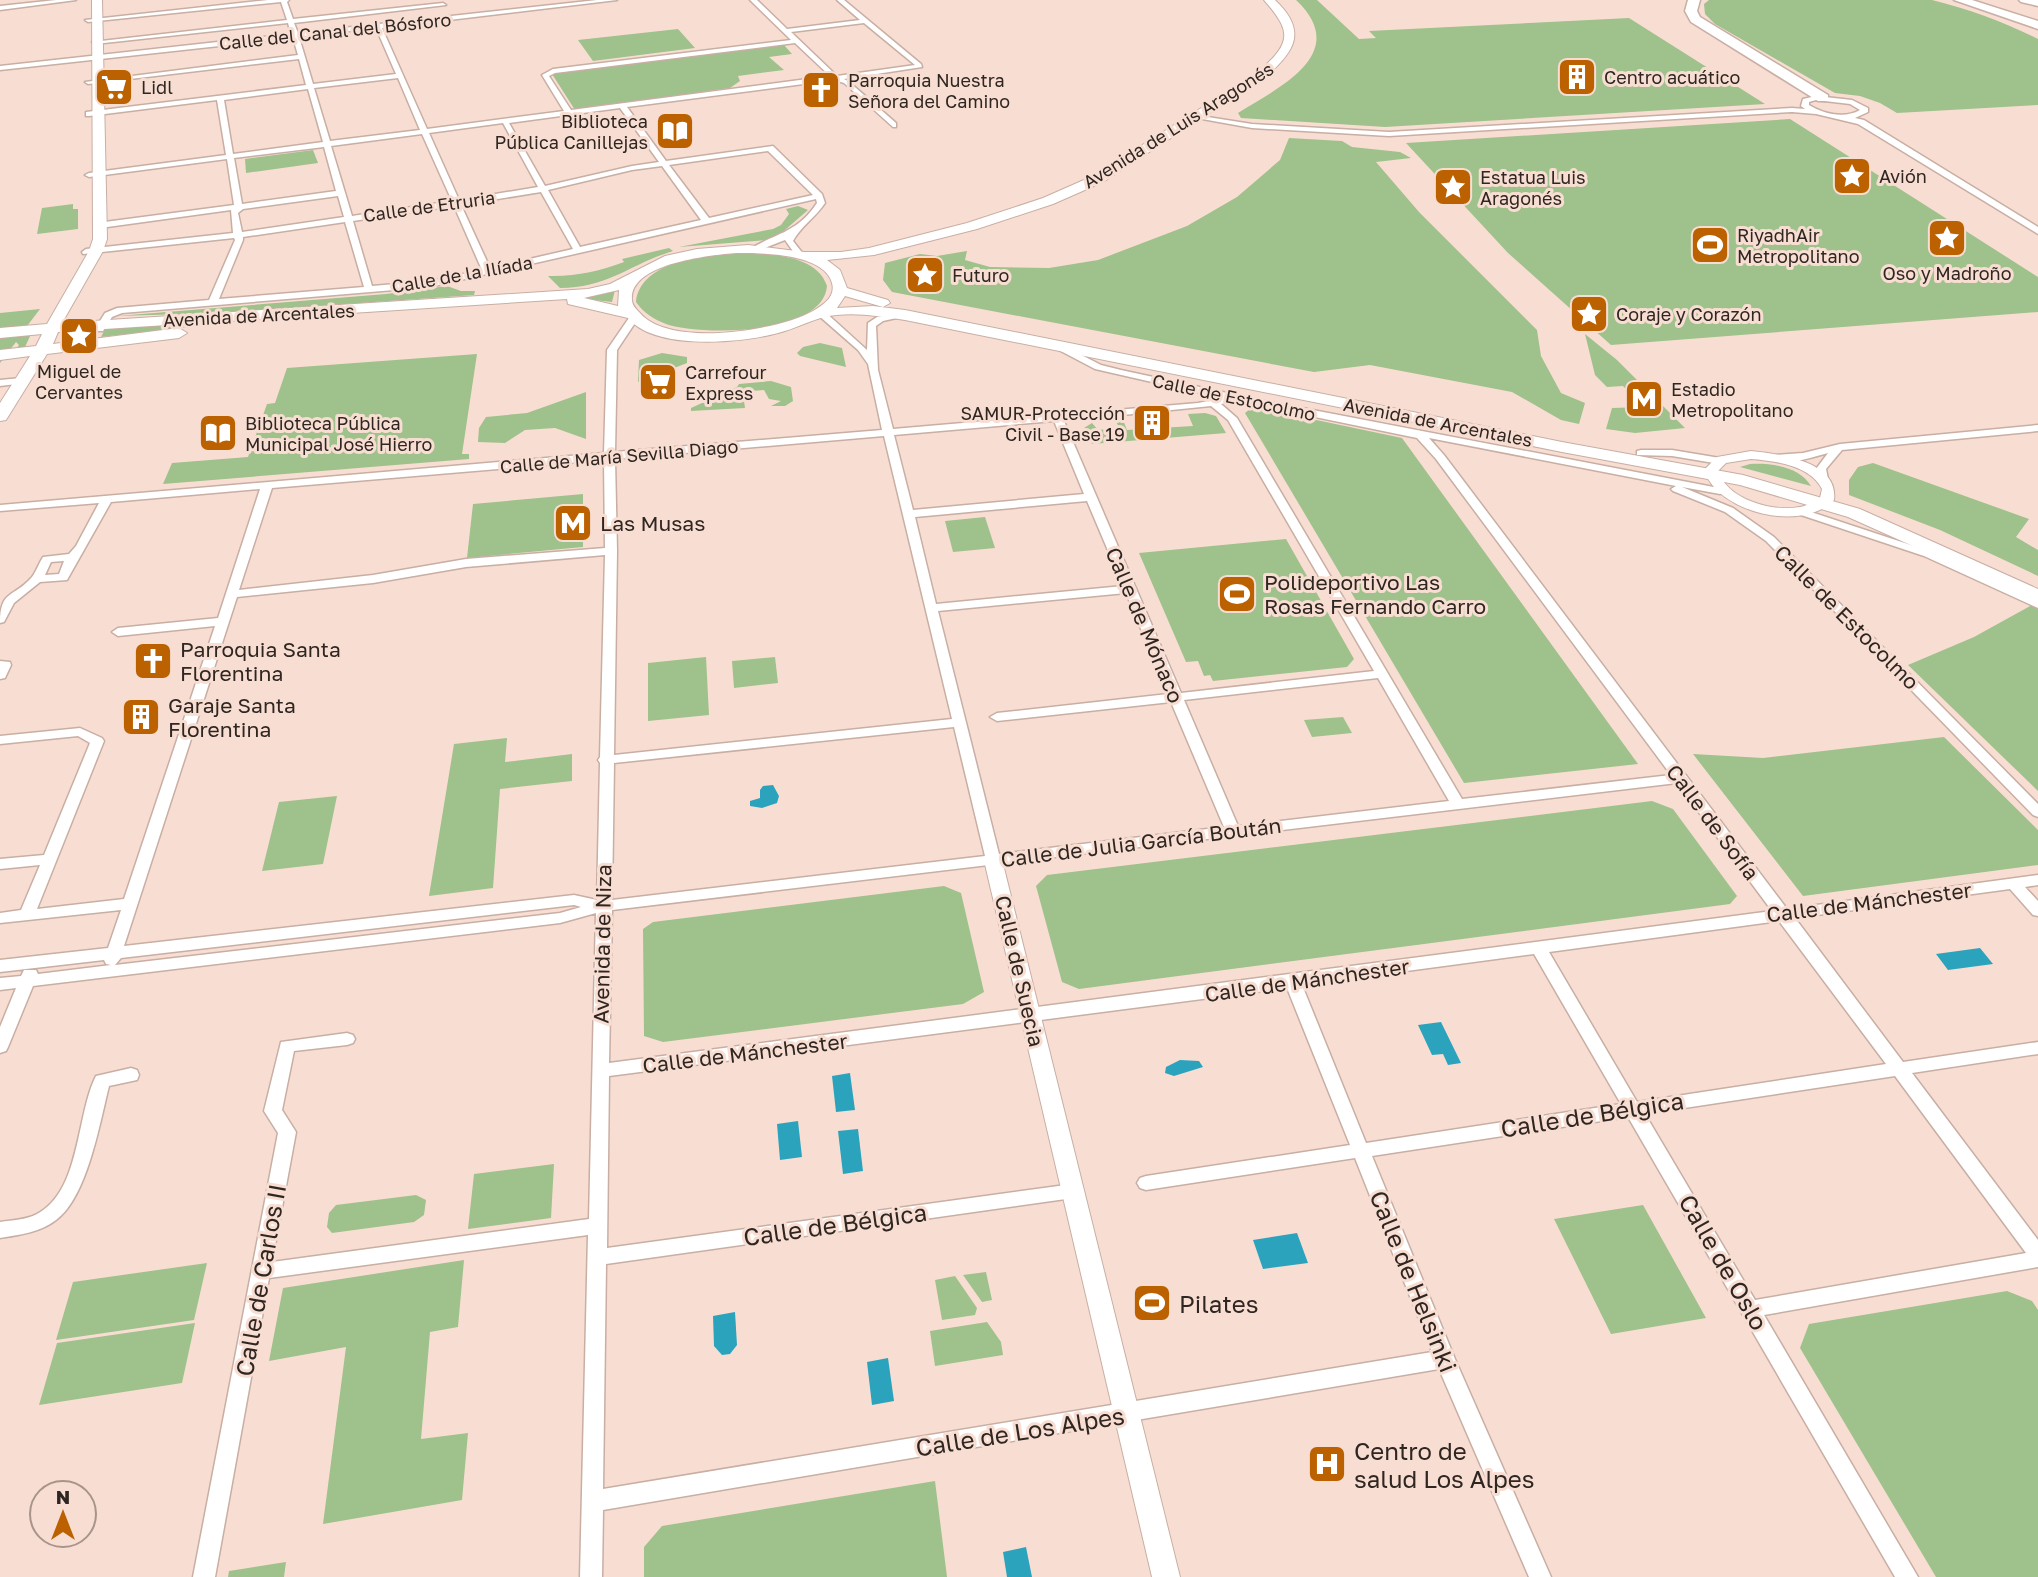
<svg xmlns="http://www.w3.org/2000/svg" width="2038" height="1577" font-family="'Golos Text',sans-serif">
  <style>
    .green { fill: #9fc18b }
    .water { fill: #2ba3bd }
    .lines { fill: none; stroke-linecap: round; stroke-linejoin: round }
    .minor-casing { stroke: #c8aea3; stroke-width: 3 }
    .tertiary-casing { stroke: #c8aea3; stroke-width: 2 }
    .primary-casing { stroke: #c8aea3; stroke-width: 2 }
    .motorway-casing { stroke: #c8aea3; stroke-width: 3 }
    .minor { fill: #fff; fill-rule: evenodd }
    .tertiary { fill: #fff; fill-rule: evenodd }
    .primary { fill: #fff; fill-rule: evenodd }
    .motorway { fill: #fff; fill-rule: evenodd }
    .labels { text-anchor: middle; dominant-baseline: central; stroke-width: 6; stroke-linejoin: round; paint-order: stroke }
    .far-street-label { font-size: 18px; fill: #2f2621; stroke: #f8ded2 }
    .far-poi-label { font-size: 18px; fill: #2f2621; stroke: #f8ded2; text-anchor: start }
    .poi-label { font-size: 21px; fill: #2f2621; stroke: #f8ded2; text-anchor: start }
    .street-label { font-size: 21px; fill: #2f2621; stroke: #f8ded2 }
    .near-street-label { font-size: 24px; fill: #2f2621; stroke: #f8ded2 }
    .near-poi-label { font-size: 24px; fill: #2f2621; stroke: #f8ded2; text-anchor: start }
  </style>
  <rect width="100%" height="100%" fill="#f8ded2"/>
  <g class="green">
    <path d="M1296,0h21l42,39 17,-1 -7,-7 260,-13 136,86 -380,23 -144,-9 -3,-5c42,-26 114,-60 58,-113z"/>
    <path d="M1709,0h223c37,9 72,22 106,39v66l-141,8 -17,-10 -20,-7 -25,-3 -120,-69 -10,-10 -1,-10z"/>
    <polygon points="678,29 695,48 593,61 578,40"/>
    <polygon points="784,45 792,54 769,57 784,70 738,76 740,81 730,88 575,110 552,74"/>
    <polygon points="1790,119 2038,277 2038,312 1611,345 1508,253 1406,143"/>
    <polygon points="1289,138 1342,141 1352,147 1400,152 1411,158 1376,162 1419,212 1537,330 1541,356 1561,393 1585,403 1579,424 1561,420 1512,392 1370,365 1314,372 892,292 883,280 885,263 920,254 937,256 967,251 965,260 990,267 1049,268 1098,260 1187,226 1237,197 1280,160"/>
    <polygon points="313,150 318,163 246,173 245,159"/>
    <polygon points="73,204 73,209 78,209 78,229 37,234 42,208"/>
    <polygon points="798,206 808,210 778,236 768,240 679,247 773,229 781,225 789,214 786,209"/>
    <path d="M669,248l4,3c-43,13 -65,37 -113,37l-12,-12c26,1 52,-5 76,-14l-2,-3z"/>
    <path d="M755,253c25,2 63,5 72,33 -4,50 -127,50 -161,38 -13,-5 -22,-11 -30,-22 5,-46 83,-48 119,-49z"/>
    <polygon points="447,286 461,291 475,291 474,295 219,313 117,316 386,294"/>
    <polygon points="615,290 612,302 576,298 233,322 101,337 106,327 218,322 579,297"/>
    <polygon points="40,309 21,334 31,334 25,347 17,348 19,345 16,342 0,363 0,313"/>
    <polygon points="1585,334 1617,360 1685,428 1635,433 1606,429 1612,408 1643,407 1623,386 1607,387 1595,375"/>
    <polygon points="820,343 842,348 846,367 800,356 797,353 803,347"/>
    <polygon points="662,353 687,357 687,363 638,382 639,360"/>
    <polygon points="477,354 462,454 469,454 469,459 163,484 172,463 248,457 267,404 275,403 287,368"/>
    <polygon points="771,381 791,387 793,401 785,406 771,406 781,401 769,399 764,390 740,392 740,395 744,394 740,400 744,401 745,408 691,411 691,408 737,387 739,384"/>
    <polygon points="586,392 586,439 555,428 525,430 505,443 478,442 479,428 486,417 527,413"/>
    <polygon points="1250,409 1264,409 1402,438 1638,764 1464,783 1245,413"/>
    <polygon points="1205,413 1216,416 1226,433 1092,444 1084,428 1092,423 1098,430 1119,428 1116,421 1123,420 1127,430 1193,426 1188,414"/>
    <polygon points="1873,463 2029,519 2016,537 2038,550 2038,576 1940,530 1849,495 1849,480 1858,467"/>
    <path d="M1750,464c21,-1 49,2 61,22l-71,-19z"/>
    <polygon points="583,494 583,547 467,558 473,504"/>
    <polygon points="985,517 995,548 953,552 945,521"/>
    <polygon points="1286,539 1354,659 1347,667 1213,681 1210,675 1204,676 1198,661 1186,662 1139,553"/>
    <polygon points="2032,605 2038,609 2038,791 1908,665 1974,637"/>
    <polygon points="706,657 709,715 648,721 648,663"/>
    <polygon points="775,657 778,683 734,688 732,661"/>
    <polygon points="1343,717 1352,733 1312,737 1304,720"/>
    <polygon points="1944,737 2038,830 2038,865 1803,896 1693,754 1763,758"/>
    <polygon points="507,738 505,762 572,754 572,781 500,789 493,888 429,896 454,744"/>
    <polygon points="337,796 323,864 262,871 279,802"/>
    <polygon points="1652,801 1673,809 1737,896 1730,904 1079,989 1062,982 1036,886 1047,875"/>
    <polygon points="944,886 961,893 984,992 963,1004 663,1042 644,1036 643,929 653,922"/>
    <polygon points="554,1164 551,1218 468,1229 474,1174"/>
    <polygon points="416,1195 426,1200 424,1215 414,1222 332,1233 327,1227 329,1213 336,1205"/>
    <polygon points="1643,1205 1706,1318 1611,1334 1554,1219"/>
    <polygon points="464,1260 458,1327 430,1332 421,1439 468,1433 462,1500 323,1524 346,1347 269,1361 283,1288"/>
    <polygon points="207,1263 194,1320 56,1340 73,1282"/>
    <polygon points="986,1272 992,1300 982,1302 963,1275"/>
    <polygon points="955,1276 977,1308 975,1315 942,1320 935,1280"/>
    <polygon points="2007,1291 2032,1301 2038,1310 2038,1577 1936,1577 1800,1348 1809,1324"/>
    <polygon points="987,1322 1001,1342 1003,1355 935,1366 930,1331"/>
    <polygon points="195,1323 182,1383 39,1405 57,1343"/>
    <polygon points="935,1481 947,1577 644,1577 644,1547 662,1526"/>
    <polygon points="286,1562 284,1577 228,1577 229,1571"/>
  </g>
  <g class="water">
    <polygon points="773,785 779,796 777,803 762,808 750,806 750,801 760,798 760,790 763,786"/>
    <polygon points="1980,948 1993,964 1948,970 1936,954"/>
    <polygon points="1441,1022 1461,1063 1448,1065 1443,1054 1432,1055 1418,1025"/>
    <polygon points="1180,1060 1199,1061 1203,1067 1174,1076 1165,1073 1166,1067"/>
    <polygon points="850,1073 855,1110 836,1112 832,1076"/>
    <polygon points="798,1121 802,1157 780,1160 777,1124"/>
    <polygon points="858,1129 863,1171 843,1174 838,1131"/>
    <polygon points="1297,1233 1308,1263 1263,1269 1253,1240"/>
    <polygon points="735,1312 737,1345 730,1354 722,1355 714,1346 713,1316"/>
    <polygon points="888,1358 894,1401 872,1405 867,1362"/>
    <polygon points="1026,1547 1032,1577 1007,1577 1003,1552"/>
  </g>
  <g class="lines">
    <g class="minor-casing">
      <g id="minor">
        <polygon points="56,0 76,0 0,10 0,6"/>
        <path d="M268,0h21l-2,2 6,17 150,-16 3,2 -152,18 4,10 299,-33h20l-235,28 45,101 137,-18 -22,-36 11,-6 238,-29 -41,-40h7l30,29 73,-9 -23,-20h7l77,64 1,3 -78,12 4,2 48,42v4h-3l-49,-44 -10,-3 -207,27 39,54 107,-15 49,48 3,9c-9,14 -25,24 -32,38l11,14 -1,2h-6l-12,-17 -28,11 -7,-2c26,-16 47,-16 67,-46l-1,-4 -386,88 -308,26 -10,4 -9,14h-6l-2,-2 10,-16 12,-5 92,-8 26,-60 -1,-2 -151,16 -1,-2 4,-3 147,-16 -2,-23 -131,18 -4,-3 1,-2 137,-18 -7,-46 -138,18 -4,-2 4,-2 137,-18 -9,-55 -128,16h-3v-4l220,-27 -7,-26 -211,25 -3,-2 213,-27 -5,-17 -293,32v-4l291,-32 -3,-11 -193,21 -3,-2 195,-22 -6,-18 -193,20 -3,-2zM864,23l51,42 -78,11 -46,-44zM376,28l20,46 -83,10 -14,-47zM795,43l35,33 -259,34 -22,-34 6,-3zM398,78l22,52 -90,11 -16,-53zM308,89l15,53 -90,12 -9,-54zM620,108l39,54 -27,4 -87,20 -36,-63zM503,123l35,64 -79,13 -30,-67zM422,134l30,67 -100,15 -21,-70zM324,147l12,44 -94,13 -8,-46zM768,151l45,44 -104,23 -40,-53zM662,166l39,54 -121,27 -32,-57 84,-20zM541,192l32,57 -83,19 -29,-63zM338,196l6,21 -102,15 -4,-19 5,-4zM454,206l28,64 -52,11 -58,5 -19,-65zM345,222l19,65 -145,12 24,-59v-3z"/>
        <path d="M1816,96l36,4 16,8v4l-13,6 9,2 174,107v7l-180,-110 -42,-10 -24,-2 -403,24 -137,-8 -61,-11 4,-2 57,9 137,8 403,-24 13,1 -4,-3 2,-7zM1816,100l34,4 10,6c-16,9 -36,4 -51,-5v-3z"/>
        <path d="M818,311h6l43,39 1,-27 9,-6 28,-5 5,3 -27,6 -7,5 2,44 15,59 305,-26 24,-5 -127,-29 -40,-21 -2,-2 5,-3 43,22 20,5 129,28 474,91v4l-4,1 -38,-7 51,21 41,29 264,267v13l-5,-2 -267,-274 -41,-29 -52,-21 -2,-2 5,-3 -247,-48 15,17 343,454 251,-34v10l-13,2 13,14v15l-5,-1 -23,-26 -215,29 108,144 135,-20v12l-126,19 126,167v27l-274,48 154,262h-23l-267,-460 -256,39 83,203 96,218h-22l-90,-208 -836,141 -1,67h-22l8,-342 -319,43 -54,299h-22l85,-444 -14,-22 17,-69 66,-9 6,2 2,4 -2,4 -6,2 -53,6 -12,59 14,22 -24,130 317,-43 7,-306 -36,10 -527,63 -25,61 -2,4 -6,2v-26l16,-39 -16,2v-12l21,-2 3,-6h12l2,4 73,-9 -5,-1 -2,-4 -104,12v-12l108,-12 13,-38 -121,13v-10l21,-3 19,-45 -40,4v-10l44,-4 46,-112 -12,-7 -78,8v-8l80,-8 22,10 2,3 -67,168 87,-10 91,-273 -97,10 -6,-4 6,-4 100,-10 42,-129 -149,13 -44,78 -27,2 -26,21 -10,19 -4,1c0,-34 14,-25 32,-46 4,-5 7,-14 11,-20l26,-3 7,-8 23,-43 -99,8v-6l604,-52 3,-103 24,-35 3,-1 5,3 -22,33 -2,102 267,-22 -14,-66 -10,-14 -40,-35zM1237,401l180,37 19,21 235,316 -209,24 -225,-381 -16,-14zM1211,406l17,14 146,251 -193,22 -117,-272zM1054,421l30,73 -171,16 -19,-75zM884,436l68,283 -338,36 3,-204 -2,-92zM604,460l1,88 -139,11 -93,16 -134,15 33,-102zM1087,501l36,85 -187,18 -21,-87zM605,555l-5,202 -2,3 2,3 -3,137 -23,-5 -450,51 113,-349 136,-14 93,-16zM64,561l-5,13 -14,1 6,-13zM1126,593l42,101 -171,19 -7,4 7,4 174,-19 53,125 -225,27 -61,-243zM1378,678l71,123 -211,25 -54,-126zM954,727l31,129 -373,44 2,-137zM1677,783l95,128 -1163,152 3,-153zM574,905l7,2 -21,6 -445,52 6,-7zM1779,921l107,143 -249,38 -88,-150zM1534,954l87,150 -255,39 -64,-158zM1287,988l63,157 -204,31 -6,2 -3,5 3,5 6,2 209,-32 77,194 -829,137 3,-225 467,-66 6,-2 3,-5 -3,-5 -6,-2 -466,64 2,-172zM1895,1076l131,177 -271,47 -110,-186z"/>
        <polygon points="21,378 26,381 25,383 0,386 0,380"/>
        <path d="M2038,425v6l-196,19 -16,19 2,10 -5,3 -5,-3 -2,-10 12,-16c-15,4 -44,14 -57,5l5,-3 27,-2 37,-9z"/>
        <polygon points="1641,450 1672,450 1720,458 1725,461 1720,464 1672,456 1637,455 1637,451"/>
        <polygon points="1799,508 1932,552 2038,599 2038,608 1924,556 1795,513 1795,509"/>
        <polygon points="0,661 10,662 11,665 5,678 0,679"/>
        <path d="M131,1068l6,2 2,5 -2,5 -28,6c-9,36 -22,112 -53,134 -15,12 -37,15 -56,18v-16c12,-2 26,-2 37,-8 44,-23 39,-99 59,-138z"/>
      </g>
    </g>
    <g class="tertiary-casing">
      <g id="tertiary">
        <path d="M1751,451c29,3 88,10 83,49 -32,33 -116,13 -130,-30l13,-13zM1751,459c24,2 59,6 71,30l-2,9c-6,3 -13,8 -20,9 -28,5 -72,-7 -82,-36l8,-8z"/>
        <polygon points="993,854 1000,856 1002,860 1180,1577 1152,1577 984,860 986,856"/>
      </g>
    </g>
    <g class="primary-casing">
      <path id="primary" d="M92,0h10l5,239 -4,12 -41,72 526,-34 22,-5 55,-28 32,-7 51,-4 56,7h37l28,-4 98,-25 76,-25 50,-22 164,-103c34,-30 36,-40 7,-73h11c33,31 20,52 -10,77l-162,105 -50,22 -76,25 -103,26 -47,5 13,10 7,18 41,12 2,3 -7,4 -38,-11 -8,12 36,-2 32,4 657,132 181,33 117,34 178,80v13l-190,-85 -108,-32 -178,-33 -657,-132c-25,-4 -56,-9 -81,-3 -15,4 -30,12 -46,16 -37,10 -123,18 -150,-15l-60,-14 -1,-5 -509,33 -5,12 126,-16 8,5 -8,5 -132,16 -41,66 -6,1v-18l30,-47 -30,4v-10l36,-4 6,-12 -42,4v-10l47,-4 42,-73 4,-12zM736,253c25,0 88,0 96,30 4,14 -9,22 -19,28 -35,20 -144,37 -173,2 -4,-4 -8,-8 -8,-13 -3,-37 80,-45 104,-47zM619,290l-1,16 -34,-8 4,-1z"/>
    </g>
    <g class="motorway-casing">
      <g id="motorway">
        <polygon points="1688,0 1700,0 1697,11 1700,17 1828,95 1828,101 1818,101 1691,22 1685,11"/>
        <polygon points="1954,0 1972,0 2038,21 2038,29"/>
        <polygon points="2019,0 2038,0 2038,6 2021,2"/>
      </g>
    </g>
    <use href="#minor" class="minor"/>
    <use href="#tertiary" class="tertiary"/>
    <use href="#primary" class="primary"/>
    <use href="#motorway" class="motorway"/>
  </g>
  <defs>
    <g id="building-square" transform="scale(2.0125)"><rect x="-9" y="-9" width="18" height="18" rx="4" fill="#bb6100" stroke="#f8ded2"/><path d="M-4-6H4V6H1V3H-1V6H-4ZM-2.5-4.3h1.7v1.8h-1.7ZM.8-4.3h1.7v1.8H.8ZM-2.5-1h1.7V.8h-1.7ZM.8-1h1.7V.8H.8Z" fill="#fff"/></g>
    <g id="supermarket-square" transform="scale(2.0125)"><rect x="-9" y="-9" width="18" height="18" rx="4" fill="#bb6100" stroke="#f8ded2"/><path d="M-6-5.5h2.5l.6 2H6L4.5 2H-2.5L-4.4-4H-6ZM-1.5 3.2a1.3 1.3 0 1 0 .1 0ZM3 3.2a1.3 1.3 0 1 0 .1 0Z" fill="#fff"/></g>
    <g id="church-square" transform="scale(2.0125)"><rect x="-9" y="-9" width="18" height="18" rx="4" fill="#bb6100" stroke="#f8ded2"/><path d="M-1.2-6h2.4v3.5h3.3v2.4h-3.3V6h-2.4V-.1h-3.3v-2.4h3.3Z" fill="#fff"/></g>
    <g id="library-square" transform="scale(2.0125)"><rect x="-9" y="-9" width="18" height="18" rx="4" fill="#bb6100" stroke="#f8ded2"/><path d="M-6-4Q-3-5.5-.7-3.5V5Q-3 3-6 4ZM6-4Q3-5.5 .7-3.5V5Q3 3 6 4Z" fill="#fff"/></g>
    <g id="sight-square" transform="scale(2.0125)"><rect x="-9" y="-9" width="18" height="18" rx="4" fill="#bb6100" stroke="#f8ded2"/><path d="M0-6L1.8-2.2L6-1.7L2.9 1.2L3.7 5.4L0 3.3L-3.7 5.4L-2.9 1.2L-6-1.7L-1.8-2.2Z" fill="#fff"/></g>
    <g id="stadium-square" transform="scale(2.0125)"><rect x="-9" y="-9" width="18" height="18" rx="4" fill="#bb6100" stroke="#f8ded2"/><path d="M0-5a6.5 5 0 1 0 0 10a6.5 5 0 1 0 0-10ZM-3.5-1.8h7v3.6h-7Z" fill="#fff"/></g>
    <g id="metro-square" transform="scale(2.0125)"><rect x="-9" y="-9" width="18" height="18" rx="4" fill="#bb6100" stroke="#f8ded2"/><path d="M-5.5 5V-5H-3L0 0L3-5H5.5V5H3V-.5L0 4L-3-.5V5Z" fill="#fff"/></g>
    <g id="hospital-square" transform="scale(2.0125)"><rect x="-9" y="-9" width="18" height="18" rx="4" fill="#bb6100" stroke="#f8ded2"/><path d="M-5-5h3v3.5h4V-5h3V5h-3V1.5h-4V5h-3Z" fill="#fff"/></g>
  </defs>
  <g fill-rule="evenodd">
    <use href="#building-square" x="1577" y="77"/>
    <use href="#supermarket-square" x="114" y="87"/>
    <use href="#church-square" x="821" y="90"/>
    <use href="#library-square" x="675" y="131"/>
    <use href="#sight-square" x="1852" y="176"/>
    <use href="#sight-square" x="1453" y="187"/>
    <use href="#sight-square" x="1947" y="238"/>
    <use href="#stadium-square" x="1710" y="245"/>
    <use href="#sight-square" x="925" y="275"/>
    <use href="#sight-square" x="1589" y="314"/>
    <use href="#sight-square" x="79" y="336"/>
    <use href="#supermarket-square" x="658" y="382"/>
    <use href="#metro-square" x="1644" y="399"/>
    <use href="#building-square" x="1152" y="423"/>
    <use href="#library-square" x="218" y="433"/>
    <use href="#metro-square" x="573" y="523"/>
    <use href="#stadium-square" x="1237" y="594"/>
    <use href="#church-square" x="153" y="661"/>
    <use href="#building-square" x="141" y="717"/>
    <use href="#stadium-square" x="1152" y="1303"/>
    <use href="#hospital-square" x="1327" y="1464"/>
  </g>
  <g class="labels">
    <g class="far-street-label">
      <text transform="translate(335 31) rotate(-6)">Calle del Canal del Bósforo</text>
      <text transform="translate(1178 125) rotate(-32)">Avenida de Luis Aragonés</text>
      <text transform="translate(429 206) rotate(-8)">Calle de Etruria</text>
      <text transform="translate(462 274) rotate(-10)">Calle de la Ilíada</text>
      <text transform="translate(259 315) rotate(-3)">Avenida de Arcentales</text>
      <text transform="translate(1234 397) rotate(12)">Calle de Estocolmo</text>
      <text transform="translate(1438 422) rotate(11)">Avenida de Arcentales</text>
      <text transform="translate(619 456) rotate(-5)">Calle de María Sevilla Diago</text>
    </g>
    <g class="far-poi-label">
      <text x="1604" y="77">Centro acuático</text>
      <text x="848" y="80">Parroquia Nuestra<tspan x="848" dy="21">Señora del Camino</tspan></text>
      <text x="141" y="87">Lidl</text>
      <text x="648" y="121" text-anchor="end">Biblioteca<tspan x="648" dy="21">Pública Canillejas</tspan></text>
      <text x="1879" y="176">Avión</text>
      <text x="1480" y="177">Estatua Luis<tspan x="1480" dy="21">Aragonés</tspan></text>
      <text x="1737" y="235">RiyadhAir<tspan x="1737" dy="21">Metropolitano</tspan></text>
      <text x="1947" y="273" text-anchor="middle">Oso y Madroño</text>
      <text x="952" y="275">Futuro</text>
      <text x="1616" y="314">Coraje y Corazón</text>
      <text x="79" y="371" text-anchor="middle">Miguel de<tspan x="79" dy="21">Cervantes</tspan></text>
      <text x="685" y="372">Carrefour<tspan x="685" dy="21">Express</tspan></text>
      <text x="1671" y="389">Estadio<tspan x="1671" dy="21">Metropolitano</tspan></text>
      <text x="1125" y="413" text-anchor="end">SAMUR-Protección<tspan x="1125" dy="21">Civil - Base 19</tspan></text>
      <text x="245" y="423">Biblioteca Pública<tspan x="245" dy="21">Municipal José Hierro</tspan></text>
    </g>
    <g class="poi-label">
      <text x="600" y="523">Las Musas</text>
      <text x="1264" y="582">Polideportivo Las<tspan x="1264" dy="24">Rosas Fernando Carro</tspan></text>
      <text x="180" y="649">Parroquia Santa<tspan x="180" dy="24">Florentina</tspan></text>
      <text x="168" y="705">Garaje Santa<tspan x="168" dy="24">Florentina</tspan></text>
    </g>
    <g class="street-label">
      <text transform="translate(1847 617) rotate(45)">Calle de Estocolmo</text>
      <text transform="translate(1145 625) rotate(67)">Calle de Mónaco</text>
      <text transform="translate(1713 822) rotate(53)">Calle de Sofía</text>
      <text transform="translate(1141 842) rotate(-7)">Calle de Julia García Boután</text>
      <text transform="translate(1869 902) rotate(-7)">Calle de Mánchester</text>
      <text transform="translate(602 944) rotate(-89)">Avenida de Niza</text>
      <text transform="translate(1020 971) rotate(77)">Calle de Suecia</text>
      <text transform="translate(1307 980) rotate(-8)">Calle de Mánchester</text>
      <text transform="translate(745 1053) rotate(-7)">Calle de Mánchester</text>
    </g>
    <g class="near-street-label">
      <text transform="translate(1592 1114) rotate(-9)">Calle de Bélgica</text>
      <text transform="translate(835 1224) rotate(-8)">Calle de Bélgica</text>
      <text transform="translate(1724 1262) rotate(60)">Calle de Oslo</text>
      <text transform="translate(260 1280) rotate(-80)">Calle de Carlos II</text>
      <text transform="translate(1414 1281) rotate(68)">Calle de Helsinki</text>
      <text transform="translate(1020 1431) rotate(-9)">Calle de Los Alpes</text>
    </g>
    <g class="near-poi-label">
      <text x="1179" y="1303">Pilates</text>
      <text x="1354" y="1450">Centro de<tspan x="1354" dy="28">salud Los Alpes</tspan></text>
    </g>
  </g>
  <g transform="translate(63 1514)"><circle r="33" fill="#f8ded2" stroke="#a8948b" stroke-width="2"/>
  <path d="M0-5L12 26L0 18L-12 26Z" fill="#bb6100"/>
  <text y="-10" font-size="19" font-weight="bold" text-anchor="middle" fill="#2f2621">N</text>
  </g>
</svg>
